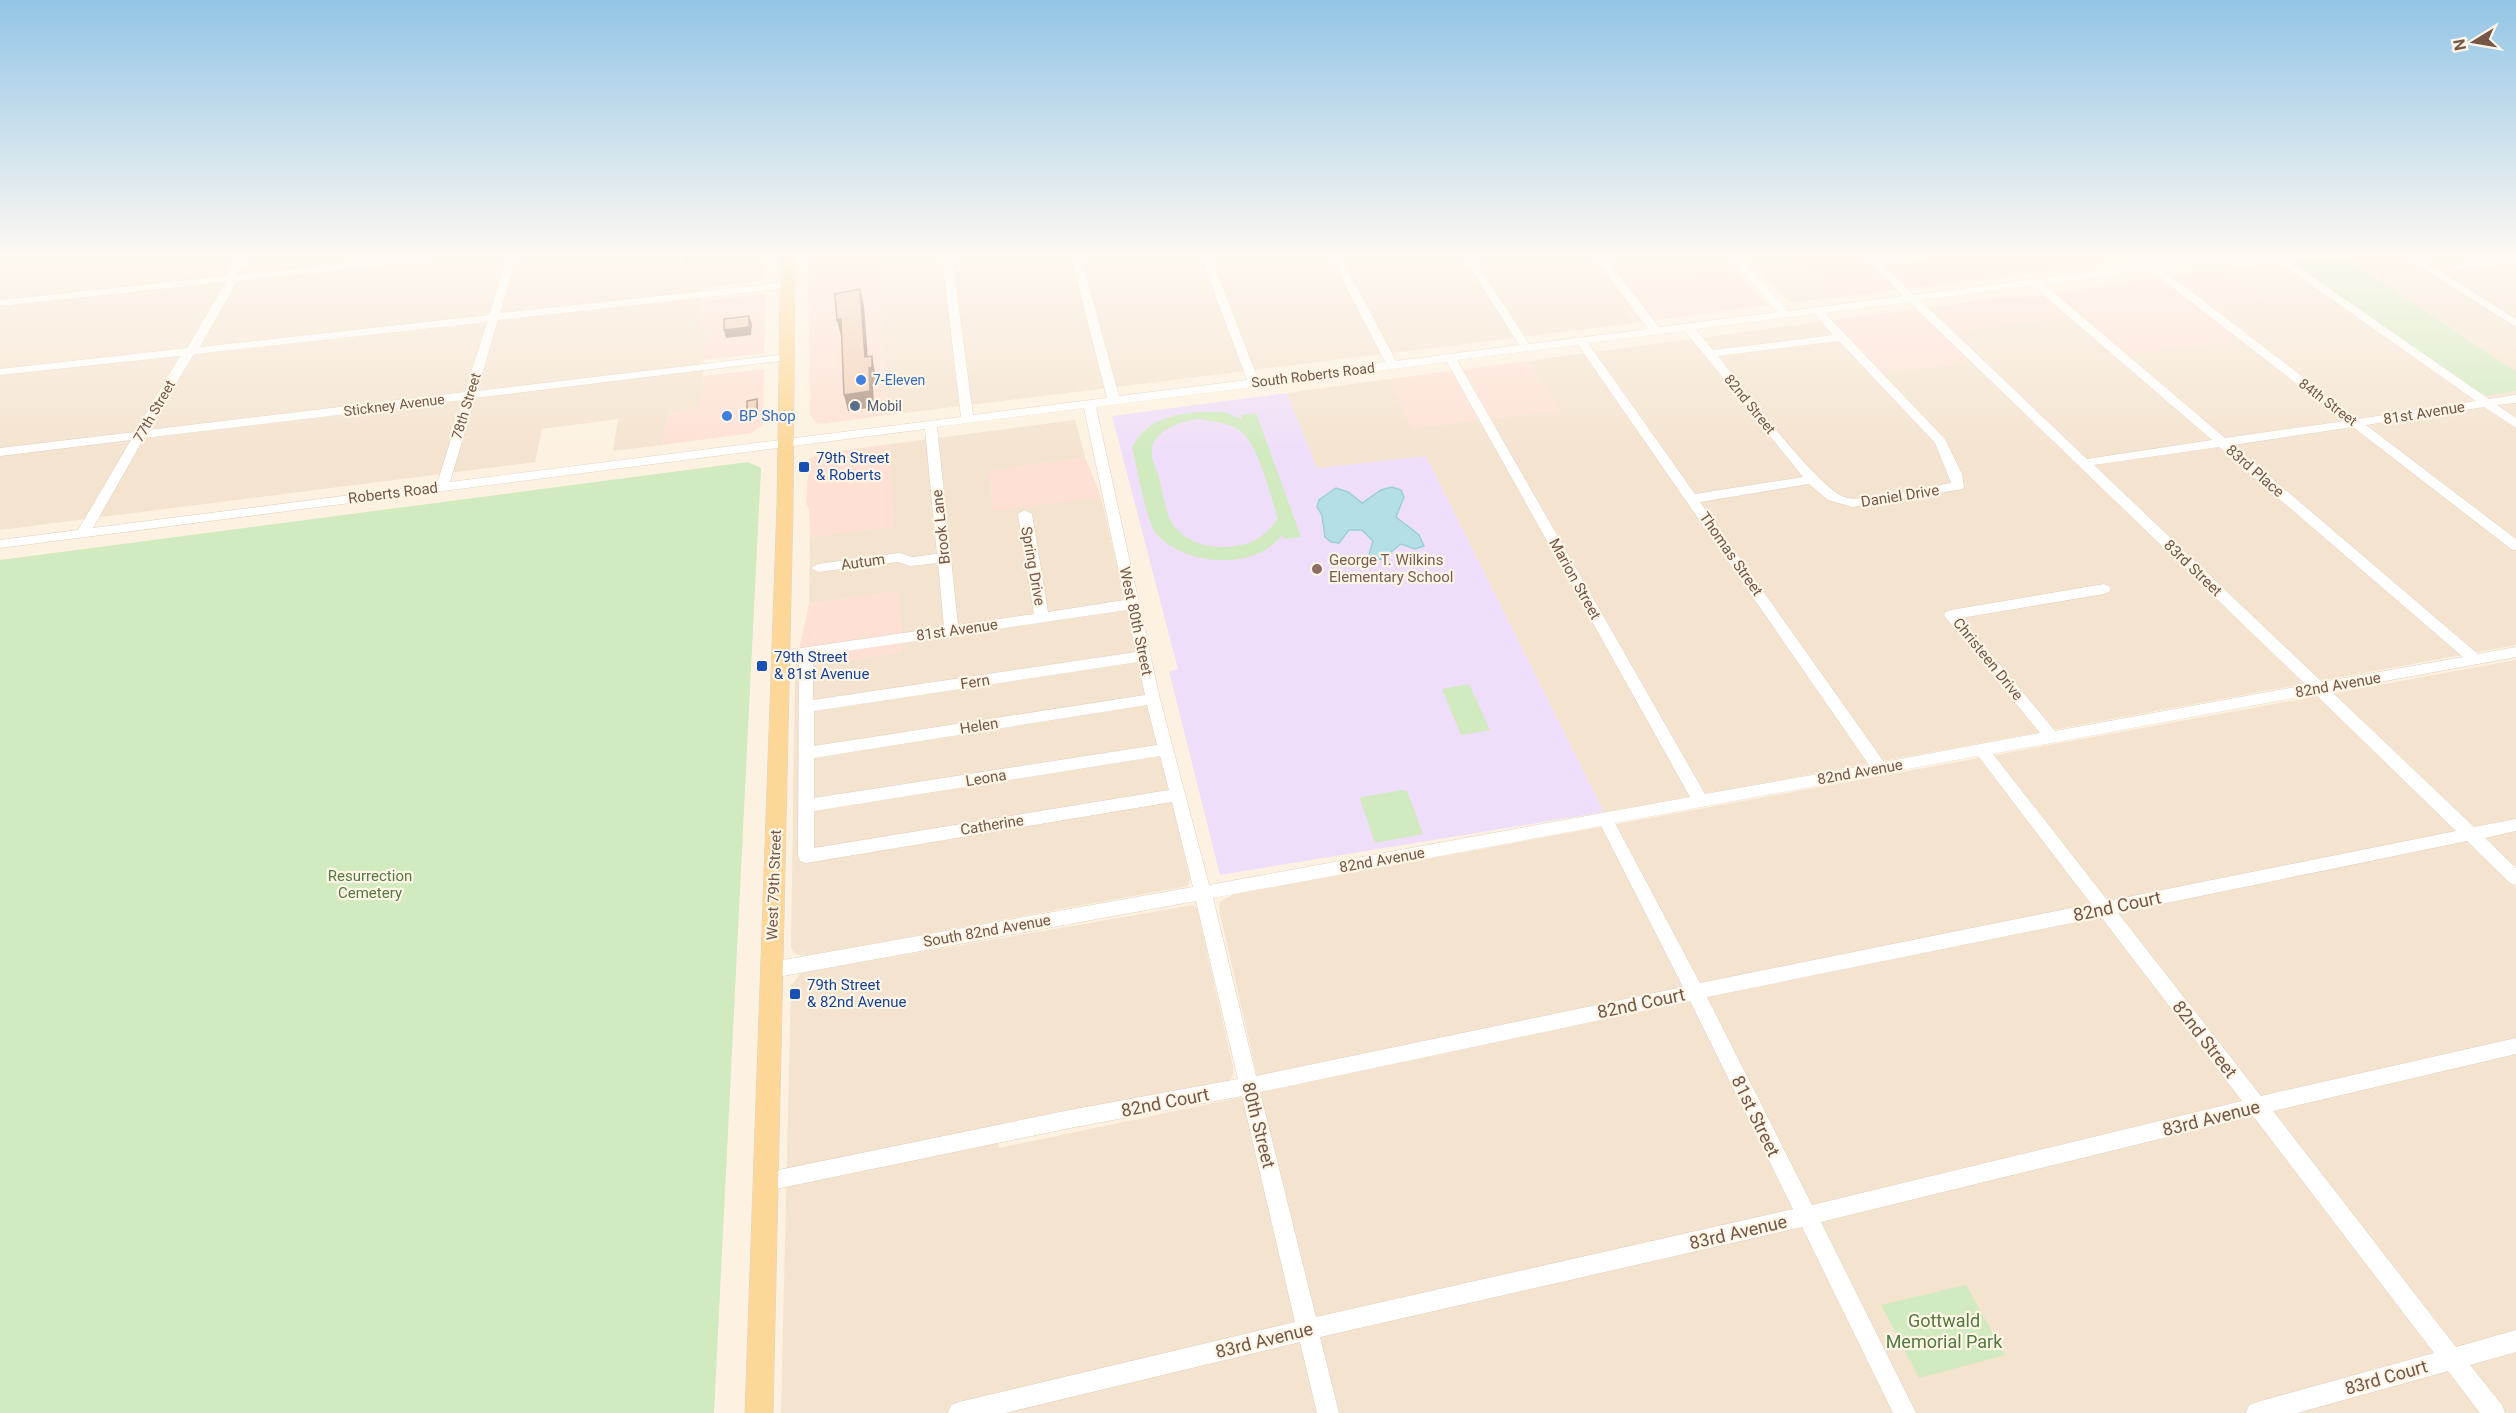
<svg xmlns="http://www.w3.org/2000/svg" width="2516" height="1413" font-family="Roboto,sans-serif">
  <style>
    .residential { fill: #f4e3cf }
    .commercial { fill: #fee0d4 }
    .education { fill: #efdef9 }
    .green { fill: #d1eabf; fill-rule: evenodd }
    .water { fill: #b5dfe6; stroke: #9bcfd8; stroke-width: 1.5 }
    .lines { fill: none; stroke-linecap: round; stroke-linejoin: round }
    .minor-casing { stroke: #e1cebd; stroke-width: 1 }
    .major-casing { stroke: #dbd3cf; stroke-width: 1 }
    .minor { fill: #fff; fill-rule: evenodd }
    .major { fill: #fdd797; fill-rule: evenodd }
    .shaded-wall { fill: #aa9181 }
    .building { fill: #f3cfb8; stroke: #aa9181; stroke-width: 1.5 }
    .shop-dot { fill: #3f7fe0; stroke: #fff6e8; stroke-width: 2 }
    .service-dot { fill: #5c6f8a; stroke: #fff6e8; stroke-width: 2 }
    .transit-dot { fill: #1a4fb4; stroke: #fff6e8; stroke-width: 2 }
    .education-dot { fill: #8d6e63; stroke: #fff6e8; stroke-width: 2 }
    .labels { text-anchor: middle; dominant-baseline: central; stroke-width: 4.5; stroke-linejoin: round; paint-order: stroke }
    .far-street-label { font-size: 14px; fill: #745747; stroke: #fff6e8 }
    .far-shop-label { font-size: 14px; fill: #366cbe; stroke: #fff6e8; text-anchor: start }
    .far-service-label { font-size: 14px; fill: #4e5e75; stroke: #fff6e8; text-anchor: start }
    .street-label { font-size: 15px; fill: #745747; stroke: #fff6e8 }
    .shop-label { font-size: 15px; fill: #366cbe; stroke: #fff6e8; text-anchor: start }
    .transit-label { font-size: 15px; fill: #164399; stroke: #fff6e8; text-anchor: start }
    .education-label { font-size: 15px; fill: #785e54; stroke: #fff6e8; text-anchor: start }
    .park-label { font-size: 15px; fill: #517a3f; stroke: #fff6e8 }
    .near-street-label { font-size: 18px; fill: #745747; stroke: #fff6e8 }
    .near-park-label { font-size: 18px; fill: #517a3f; stroke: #fff6e8 }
  </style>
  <rect width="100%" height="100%" fill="#fdf2e1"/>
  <g class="residential">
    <polygon points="0,257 763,257 761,281 703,288 699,329 707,329 700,409 668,413 663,445 613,451 618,419 542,429 535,462 0,530"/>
    <polygon points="877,257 1799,257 1808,266 1801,268 1831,298 1790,303 1756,267 1607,285 1634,323 888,415"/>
    <polygon points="2298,257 2343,257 2377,280 2430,273 2405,257 2516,257 2516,645 1604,812 1426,456 1317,468 1287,393 1388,379 1412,428 1559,410 1528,361 1826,321 1948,333 2074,316 2204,306 2265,298 2227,271"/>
    <polygon points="1075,420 1085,457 989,471 994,510 1101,497 1190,880 1188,886 803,956 794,953 791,948 795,669 902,652 899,591 809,604 810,537 893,526 890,444"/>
    <polygon points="2516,660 2516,866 2506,861 2493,865 2516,888 2516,1413 781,1413 791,985 801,973 1193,905 1197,908 1233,1067 1233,1075 1229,1081 997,1126 999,1148 1261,1093 1219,909 1220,902 1234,894"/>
  </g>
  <g class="commercial">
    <polygon points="808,257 877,257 888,415 820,424 816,423 810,414"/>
    <polygon points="1799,257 1876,257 1884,265 1947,257 2156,257 1831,298 1801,267 1808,266"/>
    <polygon points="2343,257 2405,257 2431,273 2377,280"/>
    <polygon points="1736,270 1767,305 1634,323 1606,285"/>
    <polygon points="2204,271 2227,271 2266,299 2205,307 2248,340 2120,356 2074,316 1949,333 1977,361 1878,374 1826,321 2000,298 2041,296"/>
    <polygon points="766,294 764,353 704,360 707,329 699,330 702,301"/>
    <polygon points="1528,361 1559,410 1412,428 1388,379"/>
    <polygon points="764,369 763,425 751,433 663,445 668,413 700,409 703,376"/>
    <polygon points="890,444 893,527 810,537 809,510 806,502 809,459 818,454"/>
    <polygon points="1085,457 1101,497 994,511 989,471"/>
    <polygon points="899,591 902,652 795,669 809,604"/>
  </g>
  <polygon class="education" points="1287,393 1317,468 1426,456 1604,812 1220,875 1169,671 1178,669 1112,416"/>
  <g class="green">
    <polygon points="2330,257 2343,257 2516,372 2516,391 2483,396 2289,262"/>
    <path d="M1200,412h24l17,7v-4l15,-2 45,124 -16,2 -3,-4c-27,37 -101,31 -127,-3 -8,-10 -19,-69 -23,-85 16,-28 38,-32 68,-35zM1198,419c13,2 29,3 41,11 20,13 31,66 39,88 -5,8 -12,15 -19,20 -24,15 -68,12 -85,-12 -9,-12 -11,-34 -15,-49 -4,-10 -11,-25 -5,-35 9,-16 29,-20 44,-23z"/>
    <polygon points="748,462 761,468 714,1413 0,1413 0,560"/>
    <polygon points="1469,684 1490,730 1461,735 1442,689"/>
    <polygon points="1402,790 1407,791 1423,834 1375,843 1360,799 1362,797"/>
    <polygon points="1966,1285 2005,1355 1919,1378 1881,1305"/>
  </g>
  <polygon class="water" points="1392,487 1401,490 1404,497 1396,517 1419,535 1424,546 1415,549 1401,544 1382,559 1373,560 1369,555 1373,541 1362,530 1349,530 1339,543 1331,542 1325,537 1322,515 1317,507 1319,500 1336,488 1348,492 1362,503 1381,490"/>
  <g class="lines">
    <g class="minor-casing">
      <g id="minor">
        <path d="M236,257h10l-9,18 168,-18h36l-5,3 -199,21 -37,66 289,-32 18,-58h10l-17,56 288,-31 5,3 -5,3 -290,32 -21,71 310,-37 6,3 -6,3 -312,38 -25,84 511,-65 -19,-160h10l21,158 134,-17 -36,-141h10l38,139 128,-16 -46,-123h10l47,122 127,-17 -54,-105h10l55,104 123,-16 -56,-88h10l56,87 119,-15 -54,-72h11l54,70 118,-15 -48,-55h11l48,54 115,-15 -39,-39h11l39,38 230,-30 -9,-8h12l8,7 51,-7h31l-5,3 -70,9 196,150 118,-18 -204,-144h12l205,142 27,-4v8l-19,2 19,13v10l-32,-21 -118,18 150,114v11l-5,-1 -158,-122 -120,18 245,209 38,-7v10l-185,34 143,136 42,-8v12l-31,7 31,30v17l-6,-2 -43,-42 -349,72 143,183 255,-58v16l-243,57 183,236 60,-17v22l-46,13 32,40 3,8h-25l-32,-42 -151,42h-51l3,-8 8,-3 177,-49 -181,-237 -432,106 95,191h-23l-91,-186 -482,110 19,76h-22l-17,-71 -295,71h-57l3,-8 8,-3 336,-80 -53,-226 -172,32 -304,63 -7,-3 -3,-7 3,-7 311,-64 168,-31 -42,-178 -424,77 -6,-3 -3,-5 3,-5 6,-3 421,-75 -21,-85 -366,61 -6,-2 -2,-5 1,-198 -18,3 -7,-5 7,-5 163,-24 -6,-64 -28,3 -12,-4 -80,10 -7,-4 7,-4 81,-11 13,4 25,-3 -12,-125 -925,119v-8l78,-10 53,-90 -131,16v-8l135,-16 45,-76 -180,19v-6l187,-21 39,-66 -226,24v-6l226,-24zM2151,271l194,150 -120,17 -181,-154zM2033,286l179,154 -125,19 -167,-159zM1909,302l397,383 -251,46 -94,-113 143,-24 5,-2 2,-3 -2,-3 -5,-2 -153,26 -5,2 -2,3 2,3 94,115 -156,29 -184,-260 109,-18 19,16 24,7 111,-18 1,-3 -2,-12 -17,-35 -120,-126zM1814,314l19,21 -120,15 -17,-21zM487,322l-22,70 -317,38 46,-76zM1685,331l118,146 -108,17 -107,-151zM1839,341l96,102 16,40c-22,4 -86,19 -104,15 -28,-7 -107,-114 -129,-142zM1578,345l291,420 -164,29 -248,-434zM1447,362l243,435 -481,88 -49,-186 -64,-292zM463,400l-26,84 -344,44 51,-90zM1084,408l41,192 -77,12 -16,-98 -7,-4 -7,4 16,100 -76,11 -21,-198zM2219,447l244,210 -141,25 -228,-217zM1127,610l9,42 -323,48v-44zM1138,662l7,33 -331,51v-35zM2315,694l141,137 -348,70 -115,-147zM1147,705l10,40 -343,53v-40zM1160,756l9,34 -355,58v-37zM1978,756l113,148 -391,79 -85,-160zM1601,826l82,161 -427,89 -43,-178zM2101,917l141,184 -430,104 -105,-208zM1690,1001l103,208 -477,108 -56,-225z"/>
        <polygon points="2405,257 2417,257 2516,319 2516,327"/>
        <polygon points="2507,257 2516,257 2516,262 2458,270 2453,267 2458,264"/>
      </g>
    </g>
    <g class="major-casing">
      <polygon id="major" points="781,257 795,257 793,505 773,1413 745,1413 777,505"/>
    </g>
    <use href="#minor" class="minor"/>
    <use href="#major" class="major"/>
  </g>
  <g class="shaded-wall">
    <polygon points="684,257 719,257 685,261"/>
    <polygon points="860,289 864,305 869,373 865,357"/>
    <polygon points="749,316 752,324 751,335 726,338 724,330"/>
    <polygon points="841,319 841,336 837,320"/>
    <polygon points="872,356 875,372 876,384 873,384 874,407 848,411 844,395 869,368"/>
    <polygon points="757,399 758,404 758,416 748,417 747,413"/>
  </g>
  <g class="building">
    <polygon points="860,289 865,357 872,356 872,368 869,368 870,391 844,395 841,319 837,320 835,294"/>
    <polygon points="749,316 749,327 724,330 724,319"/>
    <polygon points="757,399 757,412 747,413 747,401"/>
  </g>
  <linearGradient id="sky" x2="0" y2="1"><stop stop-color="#93c5e7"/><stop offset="0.56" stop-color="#fef9f2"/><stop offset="1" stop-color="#fef9f2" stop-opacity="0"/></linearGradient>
  <rect width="2516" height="455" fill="url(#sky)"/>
  <g class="shop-dot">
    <circle cx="861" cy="380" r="6"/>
    <circle cx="727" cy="416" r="6"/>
  </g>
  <circle class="service-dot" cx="855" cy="406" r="6"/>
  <g class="transit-dot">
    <rect x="798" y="461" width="12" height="12" rx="3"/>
    <rect x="756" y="660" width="12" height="12" rx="3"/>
    <rect x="789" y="988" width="12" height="12" rx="3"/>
  </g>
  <circle class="education-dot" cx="1317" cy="569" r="6"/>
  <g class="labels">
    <g class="far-street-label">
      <text transform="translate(1313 375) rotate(-7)">South Roberts Road</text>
      <text transform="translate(2328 402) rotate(37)">84th Street</text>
      <text transform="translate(1750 404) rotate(51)">82nd Street</text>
      <text transform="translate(394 405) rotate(-7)">Stickney Avenue</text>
      <text transform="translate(466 406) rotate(-73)">78th Street</text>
      <text transform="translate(154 411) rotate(-60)">77th Street</text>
    </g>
    <g class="far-shop-label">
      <text x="873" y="380">7-Eleven</text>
    </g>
    <g class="far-service-label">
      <text x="867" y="406">Mobil</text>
    </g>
    <g class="street-label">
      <text transform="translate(2424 413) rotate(-9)">81st Avenue</text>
      <text transform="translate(2255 471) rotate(41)">83rd Place</text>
      <text transform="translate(393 493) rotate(-7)">Roberts Road</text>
      <text transform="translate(1900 496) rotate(-9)">Daniel Drive</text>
      <text transform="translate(941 527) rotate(-96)">Brook Lane</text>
      <text transform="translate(1731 554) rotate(55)">Thomas Street</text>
      <text transform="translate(863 562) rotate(-8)">Autum</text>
      <text transform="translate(1033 566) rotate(80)">Spring Drive</text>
      <text transform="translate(2193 568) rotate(44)">83rd Street</text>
      <text transform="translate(1575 579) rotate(61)">Marion Street</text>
      <text transform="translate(1136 621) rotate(78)">West 80th Street</text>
      <text transform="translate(957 630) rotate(-8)">81st Avenue</text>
      <text transform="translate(1988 659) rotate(51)">Christeen Drive</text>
      <text transform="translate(975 682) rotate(-9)">Fern</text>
      <text transform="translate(2338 685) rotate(-10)">82nd Avenue</text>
      <text transform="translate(979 726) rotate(-9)">Helen</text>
      <text transform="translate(1860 772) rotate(-10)">82nd Avenue</text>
      <text transform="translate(986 778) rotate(-9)">Leona</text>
      <text transform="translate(992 825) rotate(-9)">Catherine</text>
      <text transform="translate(1382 860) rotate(-10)">82nd Avenue</text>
      <text transform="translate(774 885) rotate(-88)">West 79th Street</text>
      <text transform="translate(987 931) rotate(-10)">South 82nd Avenue</text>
    </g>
    <g class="shop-label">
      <text x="739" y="416">BP Shop</text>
    </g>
    <g class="transit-label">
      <text x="816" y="458">79th Street<tspan x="816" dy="17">&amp; Roberts</tspan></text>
      <text x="774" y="657">79th Street<tspan x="774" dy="17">&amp; 81st Avenue</tspan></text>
      <text x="807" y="985">79th Street<tspan x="807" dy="17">&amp; 82nd Avenue</tspan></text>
    </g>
    <g class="education-label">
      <text x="1329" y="560">George T. Wilkins<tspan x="1329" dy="17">Elementary School</tspan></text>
    </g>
    <g class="park-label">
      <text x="370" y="876">Resurrection<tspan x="370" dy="17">Cemetery</tspan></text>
    </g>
    <g class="near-street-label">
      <text transform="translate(2117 906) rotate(-12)">82nd Court</text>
      <text transform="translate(1641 1003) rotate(-12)">82nd Court</text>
      <text transform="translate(2205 1039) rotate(52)">82nd Street</text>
      <text transform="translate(1165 1102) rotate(-11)">82nd Court</text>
      <text transform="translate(1756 1116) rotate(64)">81st Street</text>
      <text transform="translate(2211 1118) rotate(-14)">83rd Avenue</text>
      <text transform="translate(1259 1125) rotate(76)">80th Street</text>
      <text transform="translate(1738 1232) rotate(-13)">83rd Avenue</text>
      <text transform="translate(1264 1340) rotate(-14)">83rd Avenue</text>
      <text transform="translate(2386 1377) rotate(-16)">83rd Court</text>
    </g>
    <g class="near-park-label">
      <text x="1944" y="1320">Gottwald<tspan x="1944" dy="21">Memorial Park</tspan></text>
    </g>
  </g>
  <g transform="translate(2474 42) rotate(259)" stroke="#fff6e8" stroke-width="4.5" paint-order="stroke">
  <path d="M0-4.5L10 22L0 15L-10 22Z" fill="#745747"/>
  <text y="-9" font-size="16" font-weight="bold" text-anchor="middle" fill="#745747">N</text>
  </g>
</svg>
